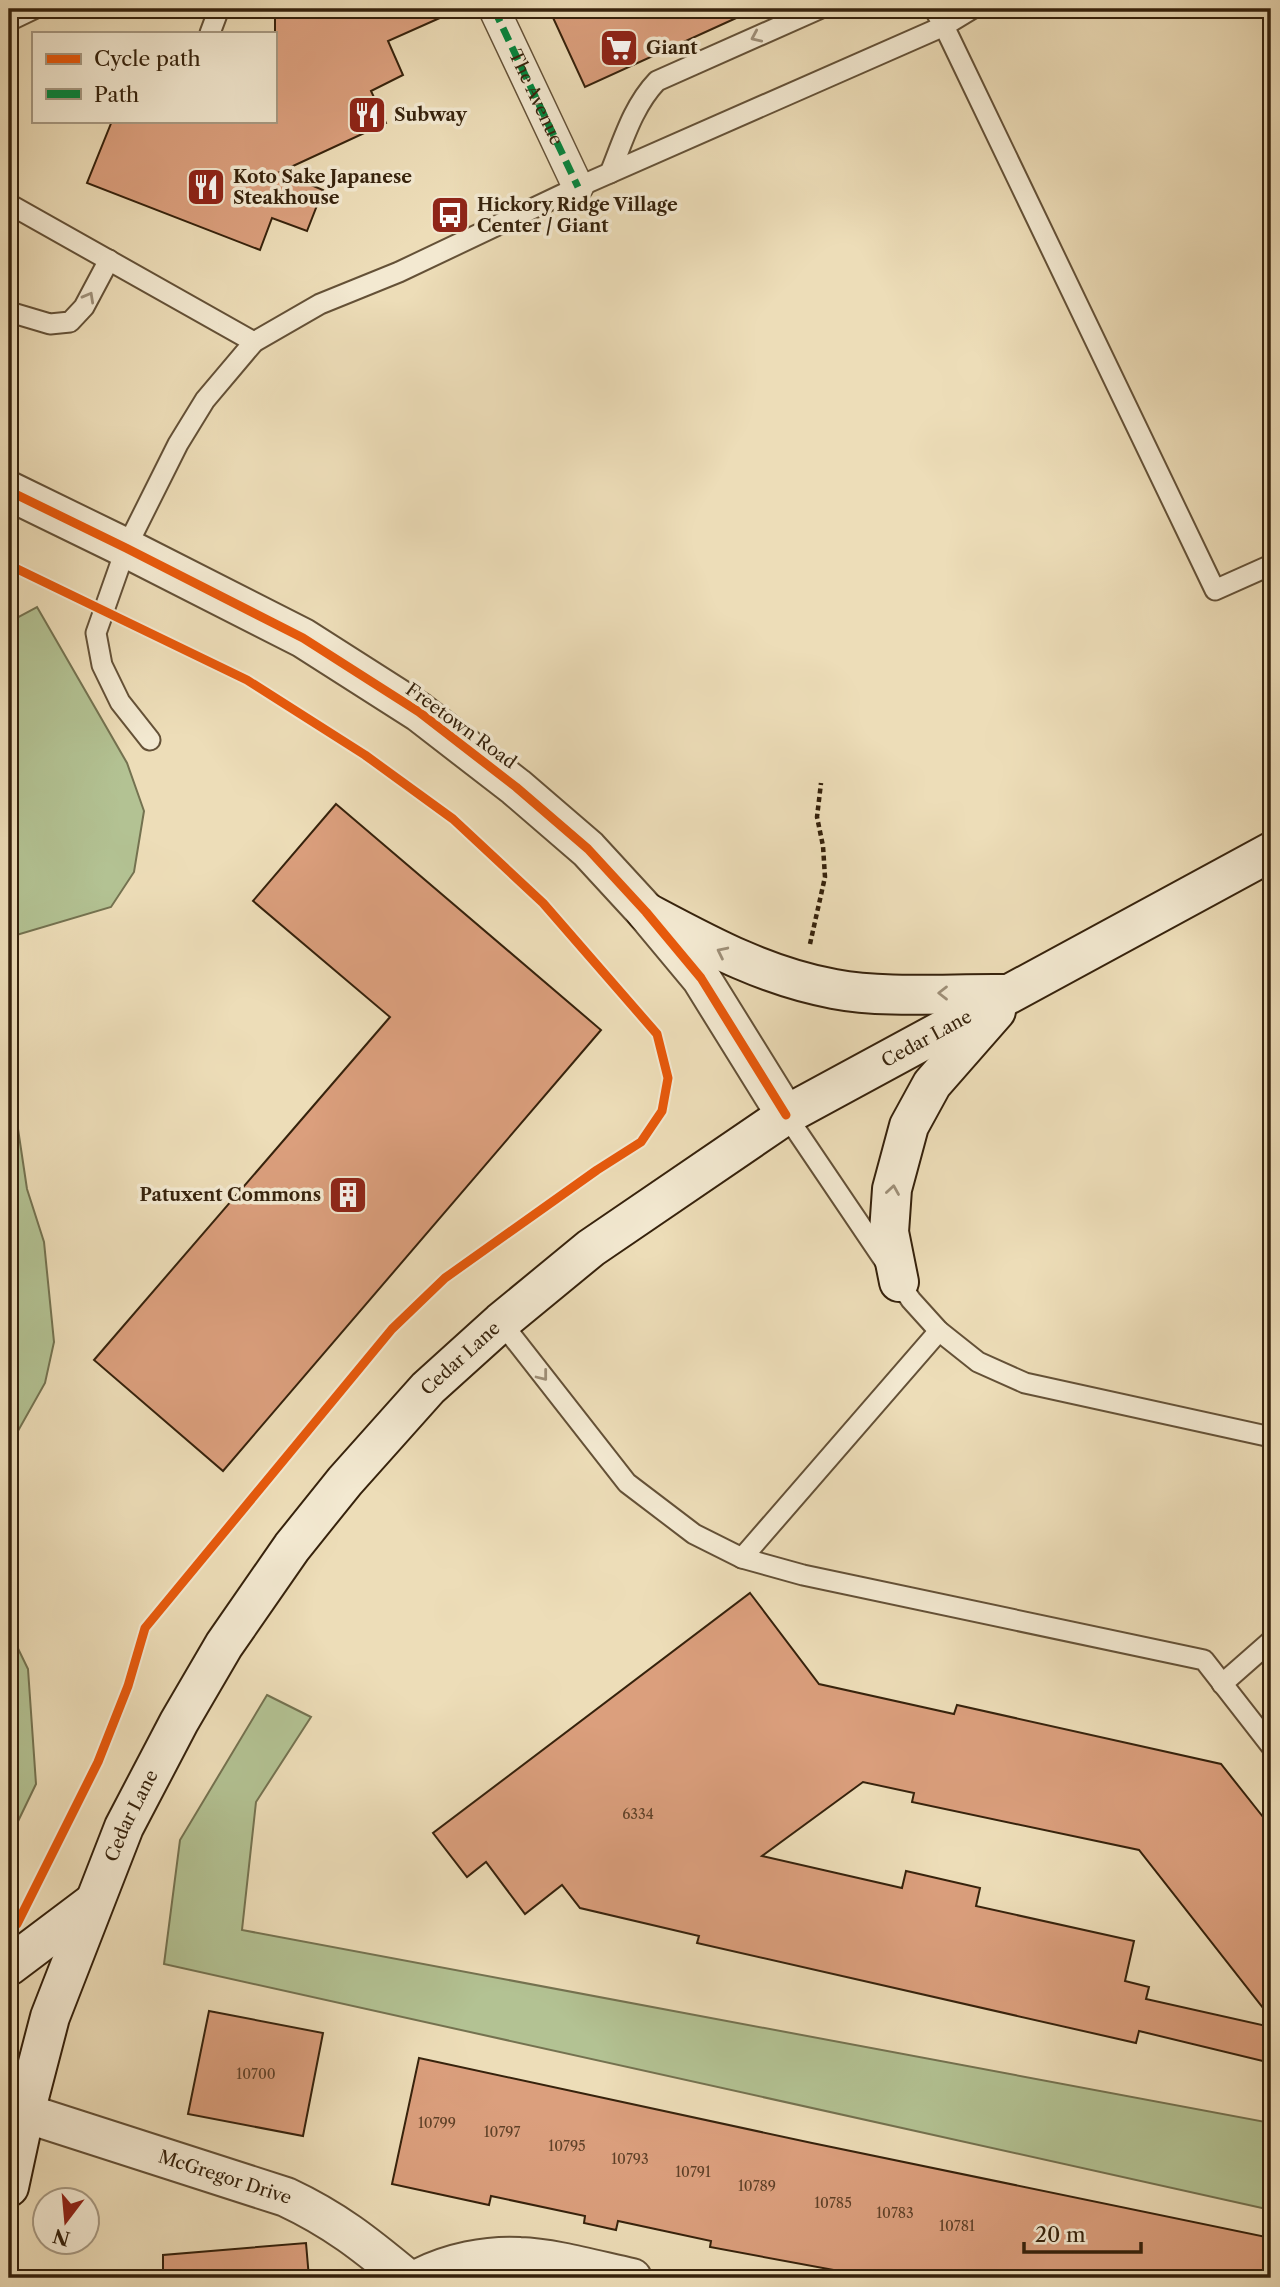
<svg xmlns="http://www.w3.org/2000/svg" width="1280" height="2287" font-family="'Libre Caslon Text',serif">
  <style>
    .green { fill: #b3c293; stroke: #747250; stroke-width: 2 }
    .building { fill: #db9f7d; stroke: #36220c; stroke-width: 2 }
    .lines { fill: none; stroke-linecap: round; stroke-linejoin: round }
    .service-casing { stroke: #645137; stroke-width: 23 }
    .pedestrian-casing { stroke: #645137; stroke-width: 33 }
    .minor-casing { stroke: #645137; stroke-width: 42 }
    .tertiary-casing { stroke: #645137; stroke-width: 42 }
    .secondary-casing { stroke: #36220c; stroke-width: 42 }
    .path { stroke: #36220c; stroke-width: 4.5; stroke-dasharray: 5 3.5; stroke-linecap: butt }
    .service { stroke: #f3e9d1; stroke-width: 19 }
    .pedestrian { stroke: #f3e9d1; stroke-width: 30 }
    .minor { stroke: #f3e9d1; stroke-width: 38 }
    .tertiary { stroke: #f3e9d1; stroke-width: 38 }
    .secondary { stroke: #f3e9d1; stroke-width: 38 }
    .quiet { stroke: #00873e; stroke-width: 7; stroke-dasharray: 14 7; stroke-linecap: butt }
    .cycleway-casing { stroke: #f3e9d1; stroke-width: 13 }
    .cycleway { stroke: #e8590c; stroke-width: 9 }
    .oneway { stroke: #9e8f78 }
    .labels { text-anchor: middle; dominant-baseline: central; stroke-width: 7; stroke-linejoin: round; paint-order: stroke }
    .number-label { font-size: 14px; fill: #5f4128 }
    .poi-label { font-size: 18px; font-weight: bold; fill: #36220c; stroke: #f3e9d1; text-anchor: start }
    .street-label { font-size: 18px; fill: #36220c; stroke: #f3e9d1 }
  </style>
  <rect width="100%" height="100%" fill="#edddb8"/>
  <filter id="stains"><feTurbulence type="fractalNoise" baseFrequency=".00286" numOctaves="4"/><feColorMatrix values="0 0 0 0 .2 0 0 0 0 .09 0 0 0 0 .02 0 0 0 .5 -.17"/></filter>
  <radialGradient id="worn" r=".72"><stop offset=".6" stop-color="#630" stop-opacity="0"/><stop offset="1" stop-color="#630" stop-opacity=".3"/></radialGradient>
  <g class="green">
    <polygon points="37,607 127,763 144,811 134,872 111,907 13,936 9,1069 27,1189 44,1242 54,1342 45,1383 9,1447 9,622"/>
    <polygon points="9,1630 28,1669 36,1784 9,1840"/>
    <polygon points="267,1695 311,1717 256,1802 242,1930 1271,2123 1271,2210 164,1964 180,1840"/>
  </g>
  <g class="building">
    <polygon points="275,9 460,9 388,41 403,75 371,91 386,123 280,172 323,190 307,231 272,218 260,250 87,183 112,121 275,121"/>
    <polygon points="549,9 756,9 585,87"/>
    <polygon points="336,804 601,1030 223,1471 94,1360 390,1017 253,901"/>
    <polygon points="750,1593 819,1684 954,1714 957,1705 1221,1764 1271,1827 1271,2018 1139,1850 912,1802 914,1793 863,1782 762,1856 902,1888 906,1871 980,1888 976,1906 1134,1941 1125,1981 1149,1987 1146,1999 1271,2027 1271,2063 1139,2031 1136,2043 697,1943 699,1936 580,1908 562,1885 525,1914 486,1862 467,1877 433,1833"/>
    <polygon points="209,2011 323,2033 303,2136 188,2114"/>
    <polygon points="419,2058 812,2143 1271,2238 1271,2278 877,2278 710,2247 711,2241 618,2221 616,2230 584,2223 585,2216 491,2196 489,2205 392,2184"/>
    <polygon points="306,2243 309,2278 163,2278 163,2255"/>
  </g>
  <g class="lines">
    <g class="service-casing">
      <g id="service">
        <polyline points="934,9 944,26 1215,590 1271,565"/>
        <polyline points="9,21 34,9"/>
        <polyline points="210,33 219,9"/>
        <path d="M610,173c13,-32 23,-67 47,-92l162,-72"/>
        <polyline points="9,204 254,342"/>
        <polyline points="13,313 50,324 70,322 84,307 109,260"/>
        <polyline points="150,740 120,702 102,665 96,633 126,548 178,444 205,400 254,342 320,304 399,272 578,187 944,26 972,9"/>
        <polyline points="786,1115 911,1300 939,1331 978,1362 1025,1383 1271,1437"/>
        <polyline points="501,1322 627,1483 694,1534 742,1558 803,1575 1204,1660 1271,1746"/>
        <polyline points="742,1558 939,1331"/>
        <polyline points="1222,1684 1271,1641"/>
      </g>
    </g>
    <g class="pedestrian-casing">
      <g id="pedestrian">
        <path id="s1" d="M494,9l84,178"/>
      </g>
    </g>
    <g class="minor-casing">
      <g id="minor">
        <path id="s2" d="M25,2113l261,84c49,23 79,47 120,81"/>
        <path d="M420,2278c29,-15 67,-23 100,-21 33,1 79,14 112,21"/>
      </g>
    </g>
    <g class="tertiary-casing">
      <polyline id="tertiary" points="9,491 126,548 303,638 419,712 516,787 588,849 646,912 701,978 786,1115"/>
    </g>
    <g class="secondary-casing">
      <g id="secondary">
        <path d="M646,912c62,33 118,64 188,77 52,10 118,4 172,5"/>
        <polyline points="899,1282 889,1232 892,1189 909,1126 932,1084 996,1011"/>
        <polyline points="9,1966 94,1902"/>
        <path id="s3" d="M9,2187l16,-74 25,-96 74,-190 55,-105 45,-77 68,-98 53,-66 83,-93 73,-66 90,-74 195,-133 485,-263"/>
      </g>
    </g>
    <polyline class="path" points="810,944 825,877 823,846 817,817 821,783"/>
    <use href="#service" class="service"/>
    <use href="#pedestrian" class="pedestrian"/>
    <use href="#minor" class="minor"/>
    <use href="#tertiary" class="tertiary"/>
    <use href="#secondary" class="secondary"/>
    <polyline class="quiet" points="494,9 578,187"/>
    <g class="cycleway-casing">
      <g id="cycleway">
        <polyline points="9,491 126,548 303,638 419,712 516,787 588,849 646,912 701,978 786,1115"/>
        <polyline points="9,565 247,680 365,755 453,819 543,903 657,1034 668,1078 662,1111 641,1142 597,1170 445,1278 392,1329 145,1628 128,1686 98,1762 17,1924"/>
      </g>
    </g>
    <use href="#cycleway" class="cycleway"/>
  </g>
  <defs><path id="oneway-chevron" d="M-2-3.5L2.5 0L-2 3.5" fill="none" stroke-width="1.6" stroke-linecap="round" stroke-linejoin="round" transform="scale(1.75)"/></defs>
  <g class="oneway">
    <use href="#oneway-chevron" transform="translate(756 37) rotate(156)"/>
    <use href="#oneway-chevron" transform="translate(89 297) rotate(-61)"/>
    <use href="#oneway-chevron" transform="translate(722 952) rotate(-154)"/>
    <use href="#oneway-chevron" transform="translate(943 993) rotate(-180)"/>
    <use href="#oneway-chevron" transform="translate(893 1190) rotate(-81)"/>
    <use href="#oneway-chevron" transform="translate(543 1376) rotate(52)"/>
  </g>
  <defs>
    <g id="supermarket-square" transform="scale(2.0125)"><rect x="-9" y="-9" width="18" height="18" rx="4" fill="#8f2418" stroke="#f3e9d1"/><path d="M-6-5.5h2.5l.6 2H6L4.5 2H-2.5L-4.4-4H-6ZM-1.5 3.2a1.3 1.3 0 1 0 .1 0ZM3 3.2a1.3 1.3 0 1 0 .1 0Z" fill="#fff"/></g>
    <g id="restaurant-square" transform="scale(2.0125)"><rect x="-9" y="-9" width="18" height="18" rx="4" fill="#8f2418" stroke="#f3e9d1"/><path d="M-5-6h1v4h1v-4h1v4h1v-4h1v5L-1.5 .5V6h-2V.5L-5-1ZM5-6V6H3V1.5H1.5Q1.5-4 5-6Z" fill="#fff"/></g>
    <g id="bus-square" transform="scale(2.0125)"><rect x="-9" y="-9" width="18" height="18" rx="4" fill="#8f2418" stroke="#f3e9d1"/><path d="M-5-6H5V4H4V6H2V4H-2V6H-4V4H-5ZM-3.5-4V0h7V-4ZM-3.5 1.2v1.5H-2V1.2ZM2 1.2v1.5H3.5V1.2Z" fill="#fff"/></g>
    <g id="building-square" transform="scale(2.0125)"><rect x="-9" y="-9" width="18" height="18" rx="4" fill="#8f2418" stroke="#f3e9d1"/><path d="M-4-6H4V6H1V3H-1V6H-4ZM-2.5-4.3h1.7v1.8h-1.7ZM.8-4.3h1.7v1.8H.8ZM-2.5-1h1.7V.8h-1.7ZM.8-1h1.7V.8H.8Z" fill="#fff"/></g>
  </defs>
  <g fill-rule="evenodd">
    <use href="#supermarket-square" x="619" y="48"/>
    <use href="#restaurant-square" x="367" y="115"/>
    <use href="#restaurant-square" x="206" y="187"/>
    <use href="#bus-square" x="450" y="215"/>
    <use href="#building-square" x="348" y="1195"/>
  </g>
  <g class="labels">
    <g class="number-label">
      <text x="638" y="1814">6334</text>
      <text x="256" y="2074">10700</text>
      <text x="437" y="2123">10799</text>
      <text x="502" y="2132">10797</text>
      <text x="567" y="2146">10795</text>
      <text x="630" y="2159">10793</text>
      <text x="693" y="2172">10791</text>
      <text x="757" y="2186">10789</text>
      <text x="833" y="2203">10785</text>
      <text x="895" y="2213">10783</text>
      <text x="957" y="2226">10781</text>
    </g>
    <g class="poi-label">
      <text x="646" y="48">Giant</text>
      <text x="394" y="115">Subway</text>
      <text x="233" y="177">Koto Sake Japanese<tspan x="233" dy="21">Steakhouse</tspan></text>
      <text x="477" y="205">Hickory Ridge Village<tspan x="477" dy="21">Center / Giant</tspan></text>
      <text x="321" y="1195" text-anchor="end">Patuxent Commons</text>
    </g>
    <g class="street-label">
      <text stroke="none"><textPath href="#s1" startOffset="98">The Avenue</textPath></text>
      <text transform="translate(461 726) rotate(36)">Freetown Road</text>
      <text stroke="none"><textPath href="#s3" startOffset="1526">Cedar Lane</textPath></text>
      <text stroke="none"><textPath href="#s3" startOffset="959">Cedar Lane</textPath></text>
      <text stroke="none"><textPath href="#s3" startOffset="392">Cedar Lane</textPath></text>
      <text stroke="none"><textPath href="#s2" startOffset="210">McGregor Drive</textPath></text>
    </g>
  </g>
  <rect width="1280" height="2287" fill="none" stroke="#edddb8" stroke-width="35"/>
  <rect x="10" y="10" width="1259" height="2266" fill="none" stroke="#36220c" stroke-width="3.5"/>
  <rect x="18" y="18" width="1245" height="2252" fill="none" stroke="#36220c" stroke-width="2"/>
  <rect x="32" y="32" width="245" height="91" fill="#f3e9d1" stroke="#a79982" stroke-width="2"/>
  <rect x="46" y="54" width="35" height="10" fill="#e8590c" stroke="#a79982" stroke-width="2"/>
  <text x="94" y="66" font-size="21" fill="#36220c">Cycle path</text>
  <rect x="46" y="89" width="35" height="10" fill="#00873e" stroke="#a79982" stroke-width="2"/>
  <text x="94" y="102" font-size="21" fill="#36220c">Path</text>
  <g transform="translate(66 2221) rotate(196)"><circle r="33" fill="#f3e9d1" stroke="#a79982" stroke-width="2"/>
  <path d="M0-5L12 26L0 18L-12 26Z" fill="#8f2418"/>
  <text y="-10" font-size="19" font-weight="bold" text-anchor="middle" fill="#36220c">N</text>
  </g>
  <path d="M1024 2242v10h117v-10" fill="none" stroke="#36220c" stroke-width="3.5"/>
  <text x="1035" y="2242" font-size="21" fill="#36220c" stroke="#f3e9d1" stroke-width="5" paint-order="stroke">20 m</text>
  <rect width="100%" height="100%" filter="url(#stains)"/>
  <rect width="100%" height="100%" fill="url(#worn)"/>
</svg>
